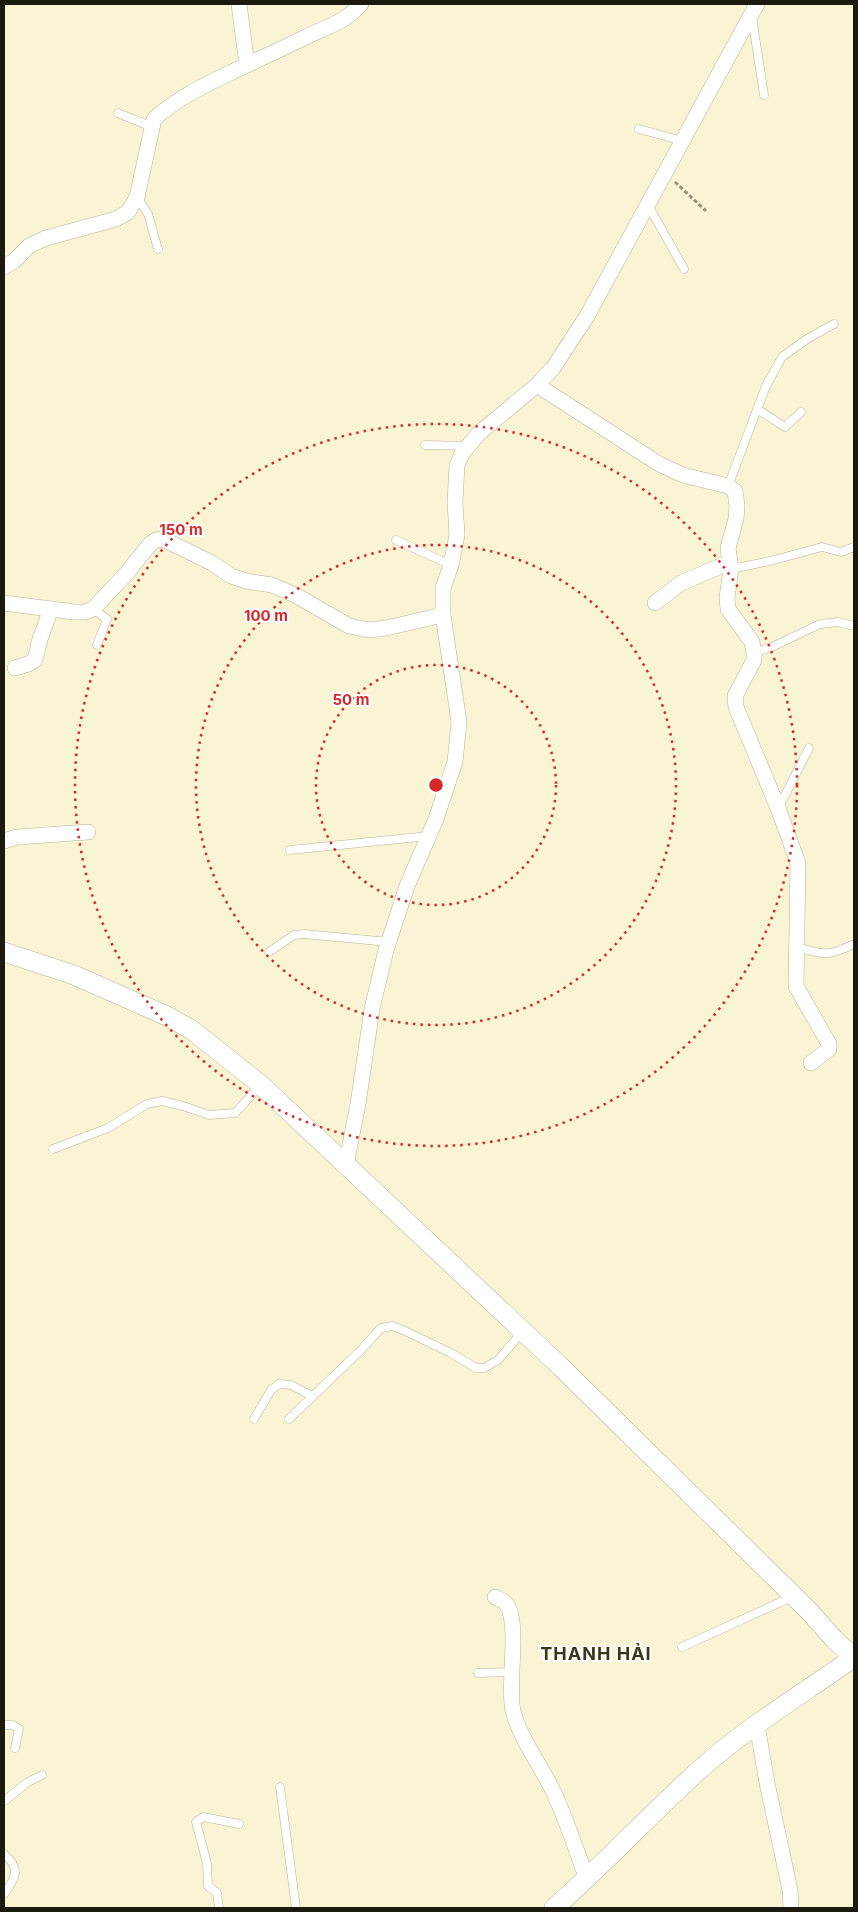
<svg xmlns="http://www.w3.org/2000/svg" width="858" height="1912" font-family="Inter,sans-serif">
  <style>
    .lines { fill: none; stroke-linecap: round; stroke-linejoin: round }
    .service-casing { stroke: #b8b293; stroke-width: 9 }
    .minor-casing { stroke: #b8b293; stroke-width: 16 }
    .tertiary-casing { stroke: #b8b293; stroke-width: 20 }
    .path { stroke: #96937b; stroke-width: 3; stroke-dasharray: 4 2.5; stroke-linecap: butt }
    .service { stroke: #fff; stroke-width: 8 }
    .minor { stroke: #fff; stroke-width: 15 }
    .tertiary { stroke: #fff; stroke-width: 19 }
    .ring { fill: none; stroke: #d62828; stroke-width: 2.5; stroke-dasharray: 2.5 5 }
    .labels { text-anchor: middle; dominant-baseline: central; stroke-width: 4; stroke-linejoin: round; paint-order: stroke }
    .district-label { font-size: 18px; font-weight: bold; letter-spacing: 1px; fill: #3c371c; stroke: #fff }
    .centre { fill: #d62828; stroke: #fff; stroke-width: 2.5 }
    .ring-label { font-size: 15px; text-anchor: middle; font-weight: bold; fill: #d62828; stroke: #fff; stroke-width: 4; stroke-linejoin: round; paint-order: stroke }
  </style>
  <rect width="100%" height="100%" fill="#f9f4d3"/>
  <g class="lines">
    <g class="service-casing">
      <g id="service">
        <polyline points="752,17 764,95"/>
        <polyline points="118,113 152,127"/>
        <polyline points="639,129 683,141"/>
        <polyline points="137,197 148,214 158,249"/>
        <polyline points="648,205 684,269"/>
        <polyline points="757,409 785,427 801,412"/>
        <polyline points="425,445 469,446"/>
        <polyline points="728,486 766,386 782,357 807,339 834,324"/>
        <polyline points="396,540 451,565"/>
        <polyline points="731,569 770,561 822,547 841,552 854,547"/>
        <polyline points="93,609 107,619 97,645"/>
        <polyline points="754,653 774,646 820,624 838,622 854,626"/>
        <polyline points="779,807 809,748"/>
        <polyline points="290,850 429,836"/>
        <path d="M796,947c28,8 31,10 58,-3"/>
        <polyline points="269,952 294,935 304,934 389,942"/>
        <polyline points="53,1149 108,1128 147,1104 162,1101 183,1106 209,1115 235,1113 260,1086"/>
        <polyline points="254,1419 271,1390 279,1384 291,1385 312,1396"/>
        <polyline points="289,1419 361,1350 381,1328 392,1326 403,1330 451,1353 476,1368 484,1368 498,1360 523,1331"/>
        <polyline points="682,1647 794,1596"/>
        <polyline points="478,1673 512,1672"/>
        <polyline points="4,1725 13,1725 19,1729 15,1748"/>
        <polyline points="280,1787 296,1908"/>
        <polyline points="4,1801 28,1782 42,1775"/>
        <path d="M4,1854c17,14 12,24 0,40"/>
        <polyline points="219,1908 217,1893 208,1886 207,1863 196,1822 203,1817 239,1824"/>
      </g>
    </g>
    <g class="minor-casing">
      <g id="minor">
        <polyline points="239,4 247,65"/>
        <path d="M4,267l10,-6 15,-15 17,-8 70,-19 12,-7 9,-15 17,-78c24,-22 53,-35 82,-49 24,-11 47,-22 70,-33 20,-10 40,-15 55,-33"/>
        <polyline points="537,385 659,464 683,475 728,486 735,491 737,506 736,519 728,548 731,569 727,598 728,609 752,642 754,653 754,660 735,696 736,707 778,808 798,863 796,986 829,1044 829,1049 811,1063"/>
        <polyline points="4,603 74,612 85,612 93,609 127,573 150,544 156,540 163,539 212,563 231,576 246,581 272,585 297,596 349,626 369,630 386,628 443,615"/>
        <polyline points="655,603 681,583 730,562"/>
        <polyline points="15,668 28,664 35,660 40,639 51,609"/>
        <polyline points="4,841 17,837 88,832"/>
        <polyline points="346,1165 358,1104 372,1009 386,950 407,886 436,819 455,762 459,722 443,615 443,588 451,565 457,535 455,502 457,465 462,454 478,434 537,385 553,368 587,316 757,4"/>
        <path d="M495,1597c4,2 10,4 12,8 13,21 0,80 6,106 7,28 29,56 41,82 13,28 22,57 33,86"/>
        <polyline points="757,1725 767,1783 790,1890 791,1908"/>
      </g>
    </g>
    <g class="tertiary-casing">
      <g id="tertiary">
        <polyline points="4,952 74,975 167,1016 192,1030 261,1085 560,1366 808,1610 834,1639 854,1658"/>
        <path d="M554,1908c49,-43 94,-91 143,-136 47,-43 104,-77 156,-114"/>
      </g>
    </g>
    <polyline class="path" points="675,182 706,211"/>
    <use href="#service" class="service"/>
    <use href="#minor" class="minor"/>
    <use href="#tertiary" class="tertiary"/>
  </g>
  <g class="ring">
    <circle cx="436" cy="785" r="120"/>
    <circle cx="436" cy="785" r="240"/>
    <circle cx="436" cy="785" r="361"/>
  </g>
  <g class="labels">
    <g class="district-label">
      <text x="596" y="1653">THANH HẢI</text>
    </g>
  </g>
  <circle cx="436" cy="785" r="8" class="centre"/>
  <g class="ring-label">
    <text x="181" y="535">150 m</text>
    <text x="266" y="621">100 m</text>
    <text x="351" y="705">50 m</text>
  </g>
  <rect width="858" height="1912" fill="none" stroke="#1c1a0e" stroke-width="10"/>
</svg>
